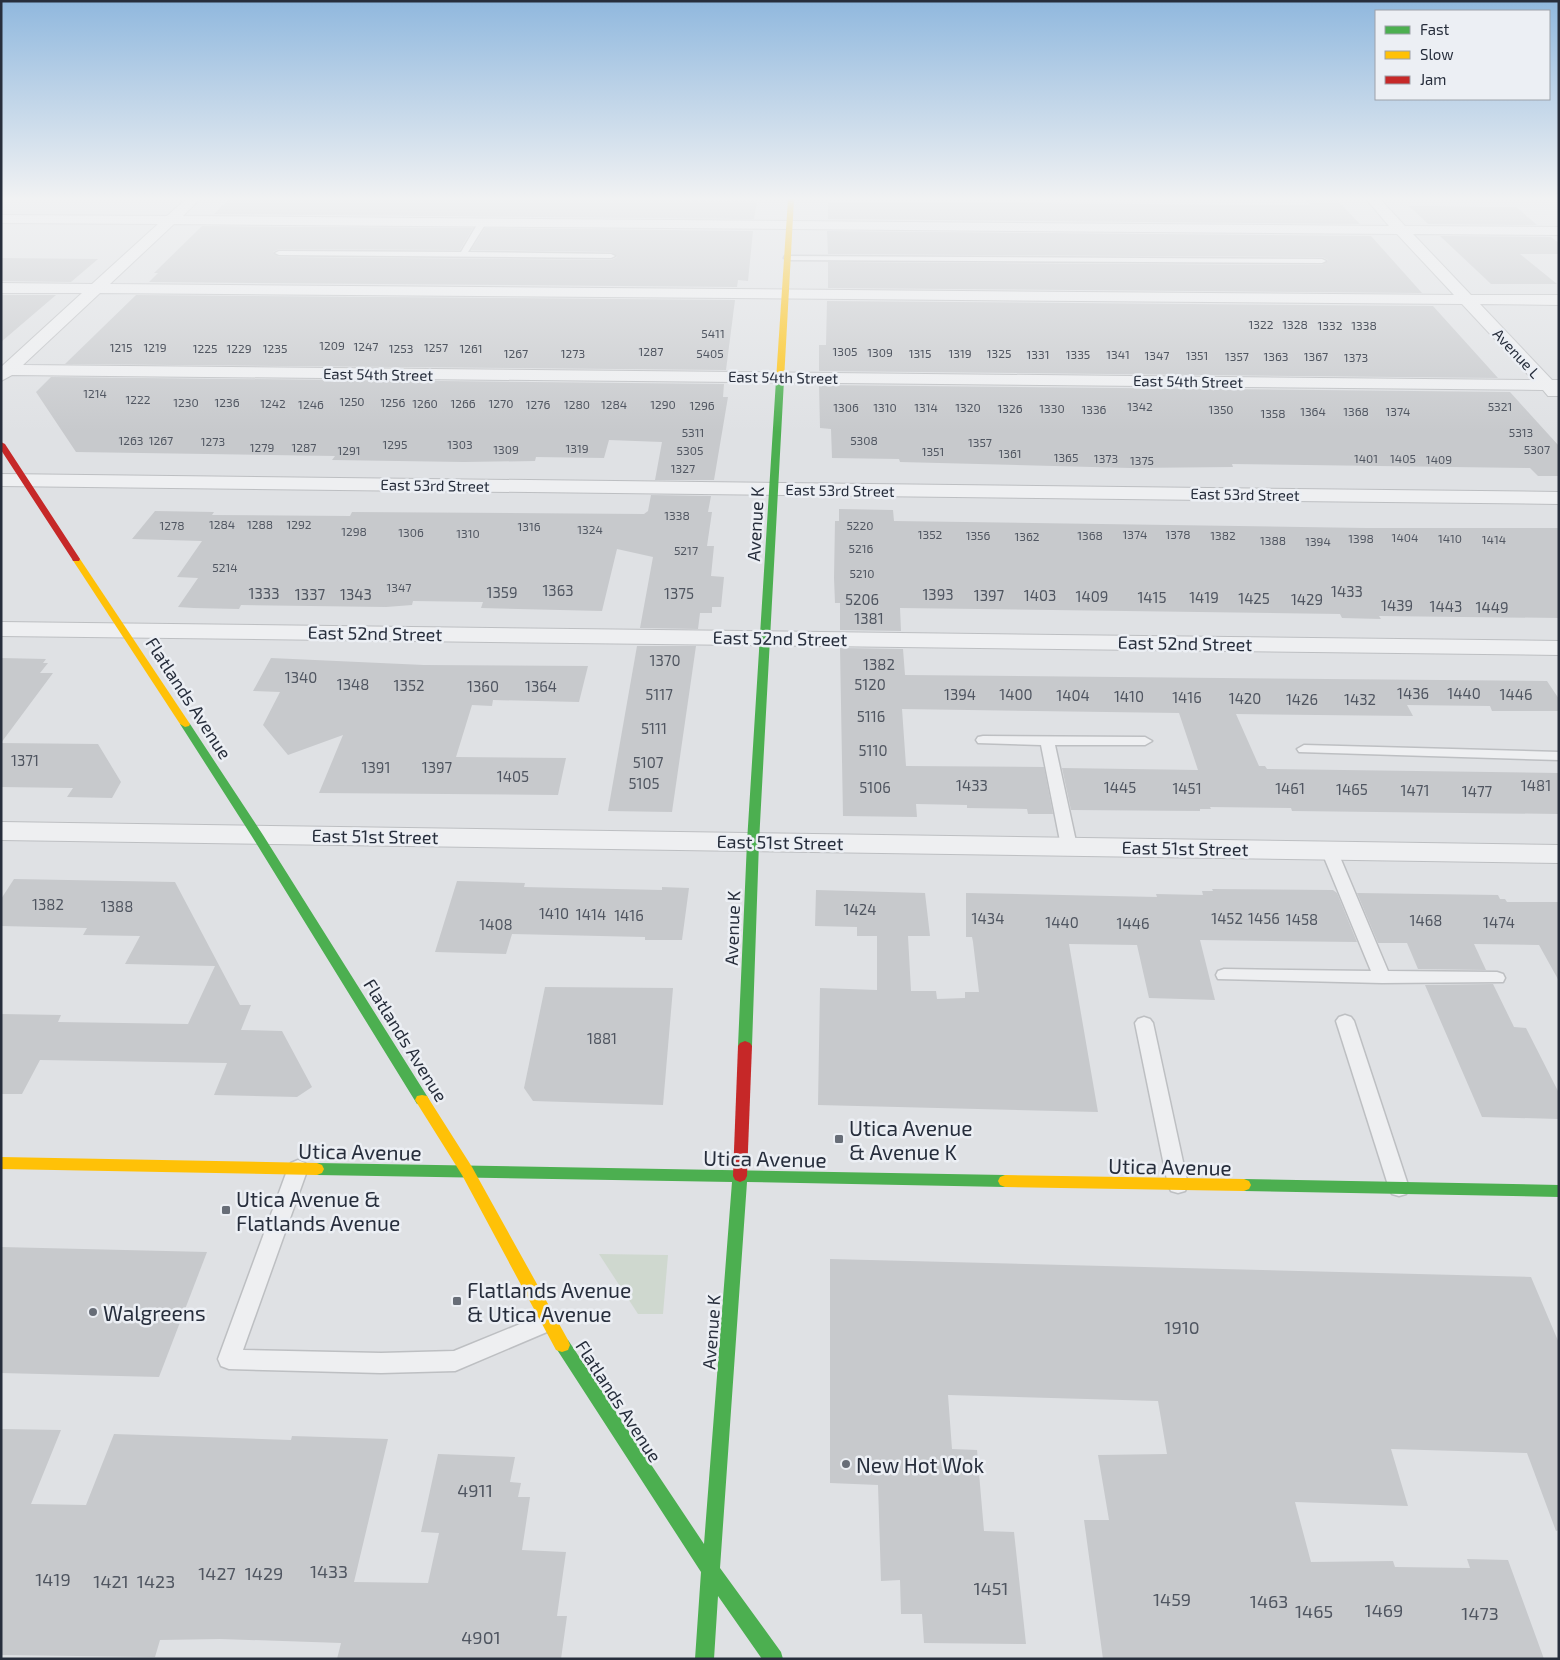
<svg xmlns="http://www.w3.org/2000/svg" width="1560" height="1660" font-family="'Exo 2',sans-serif">
  <style>
    .green { fill: #cfd8cf }
    .building { fill: #c7c9cc }
    .lines { fill: none; stroke-linecap: round; stroke-linejoin: round }
    .lane-casing { stroke: #bdbfc2; stroke-width: 3 }
    .street-casing { stroke: #bdbfc2; stroke-width: 2 }
    .lane { fill: #eeeff1; fill-rule: evenodd }
    .street { fill: #eeeff1; fill-rule: evenodd }
    .fast { fill: #4caf50; fill-rule: evenodd }
    .slow { fill: #ffc107; fill-rule: evenodd }
    .jam { fill: #c62828; fill-rule: evenodd }
    .poi-dot { fill: #676d77; stroke: #eceff4; stroke-width: 2 }
    .labels { text-anchor: middle; dominant-baseline: central; stroke-width: 5; stroke-linejoin: round; paint-order: stroke }
    .far-number-label { font-size: 12px; fill: #505661 }
    .far-street-label { font-size: 15px; fill: #272e3c; stroke: #eceff4 }
    .number-label { font-size: 15px; fill: #505661 }
    .street-label { font-size: 18px; fill: #272e3c; stroke: #eceff4 }
    .near-number-label { font-size: 18px; fill: #505661 }
    .near-poi-label { font-size: 21px; fill: #272e3c; stroke: #eceff4; text-anchor: start }
    .near-street-label { font-size: 21px; fill: #272e3c; stroke: #eceff4 }
  </style>
  <rect width="100%" height="100%" fill="#dfe1e4"/>
  <polygon class="green" points="599,1254 668,1255 663,1314 638,1314"/>
  <g class="building">
    <polygon points="229,199 490,199 757,201 754,219 214,214"/>
    <polygon points="1305,199 1336,199 1360,224 828,219 828,202 1310,205"/>
    <polygon points="1409,206 1516,207 1537,225 1428,224"/>
    <polygon points="202,226 473,228 460,250 279,249 273,252 279,257 611,260 617,257 611,252 471,250 485,228 753,231 748,281 738,280 737,287 149,282 158,273 154,273"/>
    <polygon points="827,231 1371,236 1422,293 828,288 828,262 1322,265 1328,260 1322,257 828,254"/>
    <polygon points="1440,236 1551,237 1559,243 1559,254 1520,254 1557,284 1491,284"/>
    <polygon points="1,258 98,259 71,282 1,281"/>
    <polygon points="1,295 56,295 1,342"/>
    <polygon points="136,295 735,300 726,370 65,364"/>
    <polygon points="827,301 1433,306 1498,378 819,371 819,345 826,345"/>
    <polygon points="51,377 724,384 723,397 728,397 714,480 655,480 662,442 609,440 604,458 536,457 535,461 464,462 332,460 335,456 76,452 36,392"/>
    <polygon points="819,385 1510,392 1559,446 1559,476 1538,476 1530,468 1232,464 1233,467 1130,468 900,462 899,459 832,458 831,429 820,428"/>
    <polygon points="651,495 711,496 708,512 712,512 707,546 714,546 711,576 724,577 721,607 712,607 712,613 700,613 698,629 640,628 653,557 617,549 602,611 481,608 483,602 413,601 412,605 386,607 241,605 239,609 194,608 178,607 198,578 177,577 202,541 132,539 155,511 214,512 212,515 350,516 352,512 644,514 648,511"/>
    <polygon points="839,509 893,510 894,521 1366,528 1559,528 1559,618 1379,616 1381,619 1342,618 1340,614 900,608 901,631 840,630 840,603 835,603 834,578 835,521 839,521"/>
    <polygon points="637,646 696,646 672,812 608,811"/>
    <polygon points="840,648 903,649 905,675 1547,681 1559,699 1559,711 1492,711 1490,706 1407,705 1413,716 1236,714 1259,766 1265,766 1267,769 1559,773 1559,814 1292,811 1291,808 1210,807 1211,809 1200,809 1200,811 1071,810 1062,768 1198,770 1179,713 902,709 906,766 1044,767 1053,814 1028,814 1027,809 967,808 967,805 916,804 917,817 843,816"/>
    <polygon points="1,658 46,659 43,663 48,663 40,673 53,673 1,743"/>
    <polygon points="271,658 424,665 588,666 579,702 493,700 492,706 472,705 456,757 566,758 558,795 319,793 343,735 288,755 263,725 280,692 253,691"/>
    <polygon points="1,743 98,744 121,782 112,798 67,797 73,788 1,787"/>
    <polygon points="14,879 175,882 240,1005 251,1005 241,1030 282,1031 312,1087 297,1097 214,1095 227,1063 40,1060 22,1094 1,1094 1,1014 61,1015 58,1022 188,1024 215,966 125,964 140,936 83,935 87,928 1,926 1,899"/>
    <polygon points="457,881 525,883 524,887 662,890 662,887 689,888 682,940 645,940 645,937 512,934 506,954 435,952"/>
    <polygon points="1212,889 1333,890 1337,893 1357,942 1200,940 1215,1000 1149,998 1137,945 1069,944 1098,1112 818,1105 820,988 877,990 877,936 857,936 857,927 815,926 816,890 925,893 930,936 908,936 911,991 936,991 937,999 965,998 965,992 979,992 973,942 972,937 966,937 966,893 1157,897 1156,894 1203,895 1202,891 1213,891"/>
    <polygon points="1357,893 1498,895 1500,899 1505,899 1507,902 1559,902 1559,981 1539,945 1474,944 1486,970 1418,969 1407,943 1378,943"/>
    <polygon points="1493,984 1514,1027 1526,1028 1559,1093 1559,1119 1482,1117 1425,985"/>
    <polygon points="545,987 673,988 663,1105 533,1101 524,1088"/>
    <polygon points="1,1247 207,1252 159,1377 1,1373"/>
    <polygon points="830,1259 1531,1277 1559,1343 1559,1530 1556,1531 1527,1453 1391,1449 1408,1506 1295,1502 1311,1562 1393,1561 1395,1567 1470,1568 1467,1559 1508,1560 1544,1659 1103,1659 1084,1520 1109,1520 1098,1455 1167,1454 1158,1401 948,1395 952,1449 977,1450 984,1531 1014,1532 1026,1644 924,1643 922,1614 901,1614 900,1580 881,1581 878,1485 830,1483"/>
    <polygon points="1,1429 61,1430 31,1504 86,1505 114,1434 291,1440 292,1436 388,1439 354,1582 428,1583 439,1533 421,1532 438,1454 515,1457 510,1482 521,1483 518,1497 530,1497 522,1550 566,1552 557,1616 567,1616 561,1659 337,1659 341,1643 220,1639 160,1640 155,1657 1,1655"/>
  </g>
  <g class="lines">
    <g class="lane-casing">
      <g id="lane">
        <polygon points="482,221 486,223 468,252 611,254 615,256 611,258 279,255 275,253 279,251 461,252 478,223"/>
        <polygon points="785,256 1322,259 1326,261 1322,263 788,260 784,258"/>
        <polygon points="983,736 1145,737 1152,741 1145,745 1055,745 1077,846 1069,851 1061,846 1041,745 978,743 976,740 978,737"/>
        <polygon points="1304,745 1559,752 1559,760 1299,752 1297,749"/>
        <polygon points="1329,845 1337,850 1388,971 1497,972 1503,974 1505,978 1503,982 1382,983 1218,979 1216,975 1218,971 1224,969 1371,971 1321,850"/>
        <polygon points="1345,1015 1351,1017 1354,1021 1409,1188 1406,1194 1399,1196 1392,1194 1389,1188 1336,1021 1339,1017"/>
        <polygon points="1144,1017 1150,1019 1153,1023 1188,1185 1185,1191 1178,1193 1171,1191 1168,1185 1135,1023 1138,1019"/>
        <polygon points="298,1160 305,1163 308,1168 243,1350 381,1353 454,1351 547,1313 554,1315 558,1322 554,1329 455,1371 381,1373 229,1369 221,1366 218,1359 288,1168 291,1163"/>
      </g>
    </g>
    <g class="street-casing">
      <g id="street">
        <path d="M186,199h14l-17,17 1206,10 -23,-27h14l25,27 154,1v8l-146,-1 58,61h88v10l-79,-1 72,76h7v16h-11l-5,-6 -1531,-15 -11,6v-14l81,-74h-81v-10l91,1 66,-60 -157,-1v-8l166,1zM174,224l1223,10 57,61 -1344,-11zM100,293l1362,11 71,76 -1510,-15z"/>
        <polygon points="1,474 1559,492 1559,504 1,486"/>
        <polygon points="1,622 1559,641 1559,655 1,636"/>
        <polygon points="1,822 1559,845 1559,863 1,840"/>
      </g>
    </g>
    <use href="#lane" class="lane"/>
    <use href="#street" class="street"/>
    <g class="fast">
      <polygon points="780,378 784,380 759,842 752,1046 750,1049 745,1051 740,1049 738,1046 747,842 776,380"/>
      <polygon points="185,721 190,724 263,835 427,1096 429,1100 427,1104 422,1105 417,1104 251,835 180,724"/>
      <polygon points="317,1163 1005,1175 1010,1177 1012,1181 1010,1185 1005,1187 747,1182 720,1568 781,1652 783,1659 762,1659 718,1596 714,1659 695,1659 701,1572 554,1345 556,1340 562,1338 568,1340 704,1544 732,1182 317,1175 312,1173 310,1169 312,1165"/>
      <polygon points="1244,1179 1559,1185 1559,1197 1244,1191 1239,1189 1237,1185 1239,1181"/>
    </g>
    <g class="slow">
      <polygon points="788,199 794,199 784,380 780,382 776,380"/>
      <polygon points="76,556 80,559 190,724 189,726 185,727 180,724 72,559"/>
      <polygon points="422,1095 427,1096 472,1167 568,1340 570,1345 568,1350 562,1352 556,1350 462,1175 415,1100 417,1096"/>
      <polygon points="1,1157 317,1163 322,1165 324,1169 322,1173 317,1175 1,1169"/>
      <polygon points="1005,1175 1244,1179 1249,1181 1251,1185 1249,1189 1244,1191 1005,1187 1000,1185 998,1181 1000,1177"/>
    </g>
    <g class="jam">
      <polygon points="1,442 5,444 80,559 79,561 73,561 72,559 1,450"/>
      <polygon points="745,1041 750,1043 752,1046 747,1176 745,1180 740,1182 735,1180 733,1176 738,1046 740,1043"/>
    </g>
  </g>
  <linearGradient id="sky" x2="0" y2="1"><stop stop-color="#90b8de"/><stop offset="0.46" stop-color="#f1f2f3"/><stop offset="1" stop-color="#f1f2f3" stop-opacity="0"/></linearGradient>
  <rect width="1560" height="432" fill="url(#sky)"/>
  <g class="poi-dot">
    <rect x="834" y="1134" width="10" height="10" rx="2.5"/>
    <rect x="221" y="1205" width="10" height="10" rx="2.5"/>
    <rect x="452" y="1296" width="10" height="10" rx="2.5"/>
    <circle cx="93" cy="1312" r="5"/>
    <circle cx="846" cy="1464" r="5"/>
  </g>
  <g class="labels">
    <g class="far-number-label">
      <text x="1261" y="324">1322</text>
      <text x="1295" y="324">1328</text>
      <text x="1330" y="325">1332</text>
      <text x="1364" y="325">1338</text>
      <text x="713" y="333">5411</text>
      <text x="332" y="345">1209</text>
      <text x="366" y="346">1247</text>
      <text x="121" y="347">1215</text>
      <text x="155" y="347">1219</text>
      <text x="436" y="347">1257</text>
      <text x="205" y="348">1225</text>
      <text x="239" y="348">1229</text>
      <text x="275" y="348">1235</text>
      <text x="401" y="348">1253</text>
      <text x="471" y="348">1261</text>
      <text x="651" y="351">1287</text>
      <text x="845" y="351">1305</text>
      <text x="880" y="352">1309</text>
      <text x="516" y="353">1267</text>
      <text x="573" y="353">1273</text>
      <text x="710" y="353">5405</text>
      <text x="920" y="353">1315</text>
      <text x="960" y="353">1319</text>
      <text x="999" y="353">1325</text>
      <text x="1038" y="354">1331</text>
      <text x="1078" y="354">1335</text>
      <text x="1118" y="354">1341</text>
      <text x="1157" y="355">1347</text>
      <text x="1197" y="355">1351</text>
      <text x="1237" y="356">1357</text>
      <text x="1276" y="356">1363</text>
      <text x="1316" y="356">1367</text>
      <text x="1356" y="357">1373</text>
      <text x="95" y="393">1214</text>
      <text x="138" y="399">1222</text>
      <text x="352" y="401">1250</text>
      <text x="186" y="402">1230</text>
      <text x="227" y="402">1236</text>
      <text x="393" y="402">1256</text>
      <text x="273" y="403">1242</text>
      <text x="425" y="403">1260</text>
      <text x="463" y="403">1266</text>
      <text x="501" y="403">1270</text>
      <text x="311" y="404">1246</text>
      <text x="538" y="404">1276</text>
      <text x="577" y="404">1280</text>
      <text x="614" y="404">1284</text>
      <text x="663" y="404">1290</text>
      <text x="702" y="405">1296</text>
      <text x="1140" y="406">1342</text>
      <text x="1500" y="406">5321</text>
      <text x="846" y="407">1306</text>
      <text x="885" y="407">1310</text>
      <text x="926" y="407">1314</text>
      <text x="968" y="407">1320</text>
      <text x="1010" y="408">1326</text>
      <text x="1052" y="408">1330</text>
      <text x="1094" y="409">1336</text>
      <text x="1221" y="409">1350</text>
      <text x="1313" y="411">1364</text>
      <text x="1356" y="411">1368</text>
      <text x="1398" y="411">1374</text>
      <text x="1273" y="413">1358</text>
      <text x="693" y="432">5311</text>
      <text x="1521" y="432">5313</text>
      <text x="131" y="440">1263</text>
      <text x="161" y="440">1267</text>
      <text x="864" y="440">5308</text>
      <text x="213" y="441">1273</text>
      <text x="980" y="442">1357</text>
      <text x="395" y="444">1295</text>
      <text x="460" y="444">1303</text>
      <text x="262" y="447">1279</text>
      <text x="304" y="447">1287</text>
      <text x="577" y="448">1319</text>
      <text x="506" y="449">1309</text>
      <text x="1537" y="449">5307</text>
      <text x="349" y="450">1291</text>
      <text x="690" y="450">5305</text>
      <text x="933" y="451">1351</text>
      <text x="1010" y="453">1361</text>
      <text x="1066" y="457">1365</text>
      <text x="1106" y="458">1373</text>
      <text x="1366" y="458">1401</text>
      <text x="1403" y="458">1405</text>
      <text x="1439" y="459">1409</text>
      <text x="1142" y="460">1375</text>
      <text x="683" y="468">1327</text>
      <text x="677" y="515">1338</text>
      <text x="222" y="524">1284</text>
      <text x="260" y="524">1288</text>
      <text x="299" y="524">1292</text>
      <text x="172" y="525">1278</text>
      <text x="860" y="525">5220</text>
      <text x="529" y="526">1316</text>
      <text x="590" y="529">1324</text>
      <text x="354" y="531">1298</text>
      <text x="411" y="532">1306</text>
      <text x="468" y="533">1310</text>
      <text x="930" y="534">1352</text>
      <text x="1135" y="534">1374</text>
      <text x="1178" y="534">1378</text>
      <text x="978" y="535">1356</text>
      <text x="1090" y="535">1368</text>
      <text x="1223" y="535">1382</text>
      <text x="1027" y="536">1362</text>
      <text x="1405" y="537">1404</text>
      <text x="1361" y="538">1398</text>
      <text x="1450" y="538">1410</text>
      <text x="1494" y="539">1414</text>
      <text x="1273" y="540">1388</text>
      <text x="1318" y="541">1394</text>
      <text x="861" y="548">5216</text>
      <text x="686" y="550">5217</text>
      <text x="225" y="567">5214</text>
      <text x="862" y="573">5210</text>
      <text x="399" y="587">1347</text>
    </g>
    <g class="far-street-label">
      <text transform="translate(1517 353) rotate(47)">Avenue L</text>
      <text transform="translate(378 374) rotate(1)">East 54th Street</text>
      <text transform="translate(783 377) rotate(1)">East 54th Street</text>
      <text transform="translate(1188 381) rotate(1)">East 54th Street</text>
      <text transform="translate(435 485) rotate(1)">East 53rd Street</text>
      <text transform="translate(840 490) rotate(1)">East 53rd Street</text>
      <text transform="translate(1245 494) rotate(1)">East 53rd Street</text>
    </g>
    <g class="number-label">
      <text x="558" y="590">1363</text>
      <text x="1347" y="591">1433</text>
      <text x="502" y="592">1359</text>
      <text x="264" y="593">1333</text>
      <text x="679" y="593">1375</text>
      <text x="310" y="594">1337</text>
      <text x="356" y="594">1343</text>
      <text x="938" y="594">1393</text>
      <text x="989" y="595">1397</text>
      <text x="1040" y="595">1403</text>
      <text x="1092" y="596">1409</text>
      <text x="1152" y="597">1415</text>
      <text x="1204" y="597">1419</text>
      <text x="1254" y="598">1425</text>
      <text x="862" y="599">5206</text>
      <text x="1307" y="599">1429</text>
      <text x="1397" y="605">1439</text>
      <text x="1446" y="606">1443</text>
      <text x="1492" y="607">1449</text>
      <text x="869" y="618">1381</text>
      <text x="665" y="660">1370</text>
      <text x="879" y="664">1382</text>
      <text x="301" y="677">1340</text>
      <text x="353" y="684">1348</text>
      <text x="870" y="684">5120</text>
      <text x="409" y="685">1352</text>
      <text x="483" y="686">1360</text>
      <text x="541" y="686">1364</text>
      <text x="1413" y="693">1436</text>
      <text x="1464" y="693">1440</text>
      <text x="659" y="694">5117</text>
      <text x="960" y="694">1394</text>
      <text x="1016" y="694">1400</text>
      <text x="1516" y="694">1446</text>
      <text x="1073" y="695">1404</text>
      <text x="1129" y="696">1410</text>
      <text x="1187" y="697">1416</text>
      <text x="1245" y="698">1420</text>
      <text x="1302" y="699">1426</text>
      <text x="1360" y="699">1432</text>
      <text x="871" y="716">5116</text>
      <text x="654" y="728">5111</text>
      <text x="873" y="750">5110</text>
      <text x="25" y="760">1371</text>
      <text x="648" y="762">5107</text>
      <text x="376" y="767">1391</text>
      <text x="437" y="767">1397</text>
      <text x="513" y="776">1405</text>
      <text x="644" y="783">5105</text>
      <text x="972" y="785">1433</text>
      <text x="1536" y="785">1481</text>
      <text x="875" y="787">5106</text>
      <text x="1120" y="787">1445</text>
      <text x="1187" y="788">1451</text>
      <text x="1290" y="788">1461</text>
      <text x="1352" y="789">1465</text>
      <text x="1415" y="790">1471</text>
      <text x="1477" y="791">1477</text>
      <text x="48" y="904">1382</text>
      <text x="117" y="906">1388</text>
      <text x="860" y="909">1424</text>
      <text x="554" y="913">1410</text>
      <text x="591" y="914">1414</text>
      <text x="629" y="915">1416</text>
      <text x="988" y="918">1434</text>
      <text x="1227" y="918">1452</text>
      <text x="1264" y="918">1456</text>
      <text x="1302" y="919">1458</text>
      <text x="1426" y="920">1468</text>
      <text x="1062" y="922">1440</text>
      <text x="1499" y="922">1474</text>
      <text x="1133" y="923">1446</text>
      <text x="496" y="924">1408</text>
      <text x="602" y="1038">1881</text>
    </g>
    <g class="street-label">
      <text transform="translate(755 524) rotate(-87)">Avenue K</text>
      <text transform="translate(375 633) rotate(1)">East 52nd Street</text>
      <text transform="translate(780 638) rotate(1)">East 52nd Street</text>
      <text transform="translate(1185 643) rotate(1)">East 52nd Street</text>
      <text transform="translate(189 698) rotate(57)">Flatlands Avenue</text>
      <text transform="translate(375 836) rotate(1)">East 51st Street</text>
      <text transform="translate(780 842) rotate(1)">East 51st Street</text>
      <text transform="translate(1185 848) rotate(1)">East 51st Street</text>
      <text transform="translate(732 928) rotate(-88)">Avenue K</text>
      <text transform="translate(406 1040) rotate(58)">Flatlands Avenue</text>
      <text transform="translate(711 1332) rotate(-86)">Avenue K</text>
      <text transform="translate(619 1401) rotate(57)">Flatlands Avenue</text>
    </g>
    <g class="near-number-label">
      <text x="1182" y="1327">1910</text>
      <text x="475" y="1490">4911</text>
      <text x="329" y="1571">1433</text>
      <text x="217" y="1573">1427</text>
      <text x="264" y="1573">1429</text>
      <text x="53" y="1579">1419</text>
      <text x="111" y="1581">1421</text>
      <text x="156" y="1581">1423</text>
      <text x="991" y="1588">1451</text>
      <text x="1172" y="1599">1459</text>
      <text x="1269" y="1601">1463</text>
      <text x="1384" y="1610">1469</text>
      <text x="1314" y="1611">1465</text>
      <text x="1480" y="1613">1473</text>
      <text x="481" y="1637">4901</text>
    </g>
    <g class="near-poi-label">
      <text x="849" y="1127">Utica Avenue<tspan x="849" dy="24">&amp; Avenue K</tspan></text>
      <text x="236" y="1198">Utica Avenue &amp;<tspan x="236" dy="24">Flatlands Avenue</tspan></text>
      <text x="467" y="1289">Flatlands Avenue<tspan x="467" dy="24">&amp; Utica Avenue</tspan></text>
      <text x="103" y="1312">Walgreens</text>
      <text x="856" y="1464">New Hot Wok</text>
    </g>
    <g class="near-street-label">
      <text transform="translate(360 1151) rotate(1)">Utica Avenue</text>
      <text transform="translate(765 1158) rotate(1)">Utica Avenue</text>
      <text transform="translate(1170 1166) rotate(1)">Utica Avenue</text>
    </g>
  </g>
  <rect width="1560" height="1660" fill="none" stroke="#272e3c" stroke-width="5"/>
  <rect x="1375" y="10" width="175" height="90" fill="#eceff4" stroke="#9da2aa"/>
  <rect x="1385" y="26" width="25" height="8" fill="#4caf50" stroke="#9da2aa"/>
  <text x="1420" y="35" font-size="15" fill="#272e3c">Fast</text>
  <rect x="1385" y="51" width="25" height="8" fill="#ffc107" stroke="#9da2aa"/>
  <text x="1420" y="60" font-size="15" fill="#272e3c">Slow</text>
  <rect x="1385" y="76" width="25" height="8" fill="#c62828" stroke="#9da2aa"/>
  <text x="1420" y="85" font-size="15" fill="#272e3c">Jam</text>
</svg>
